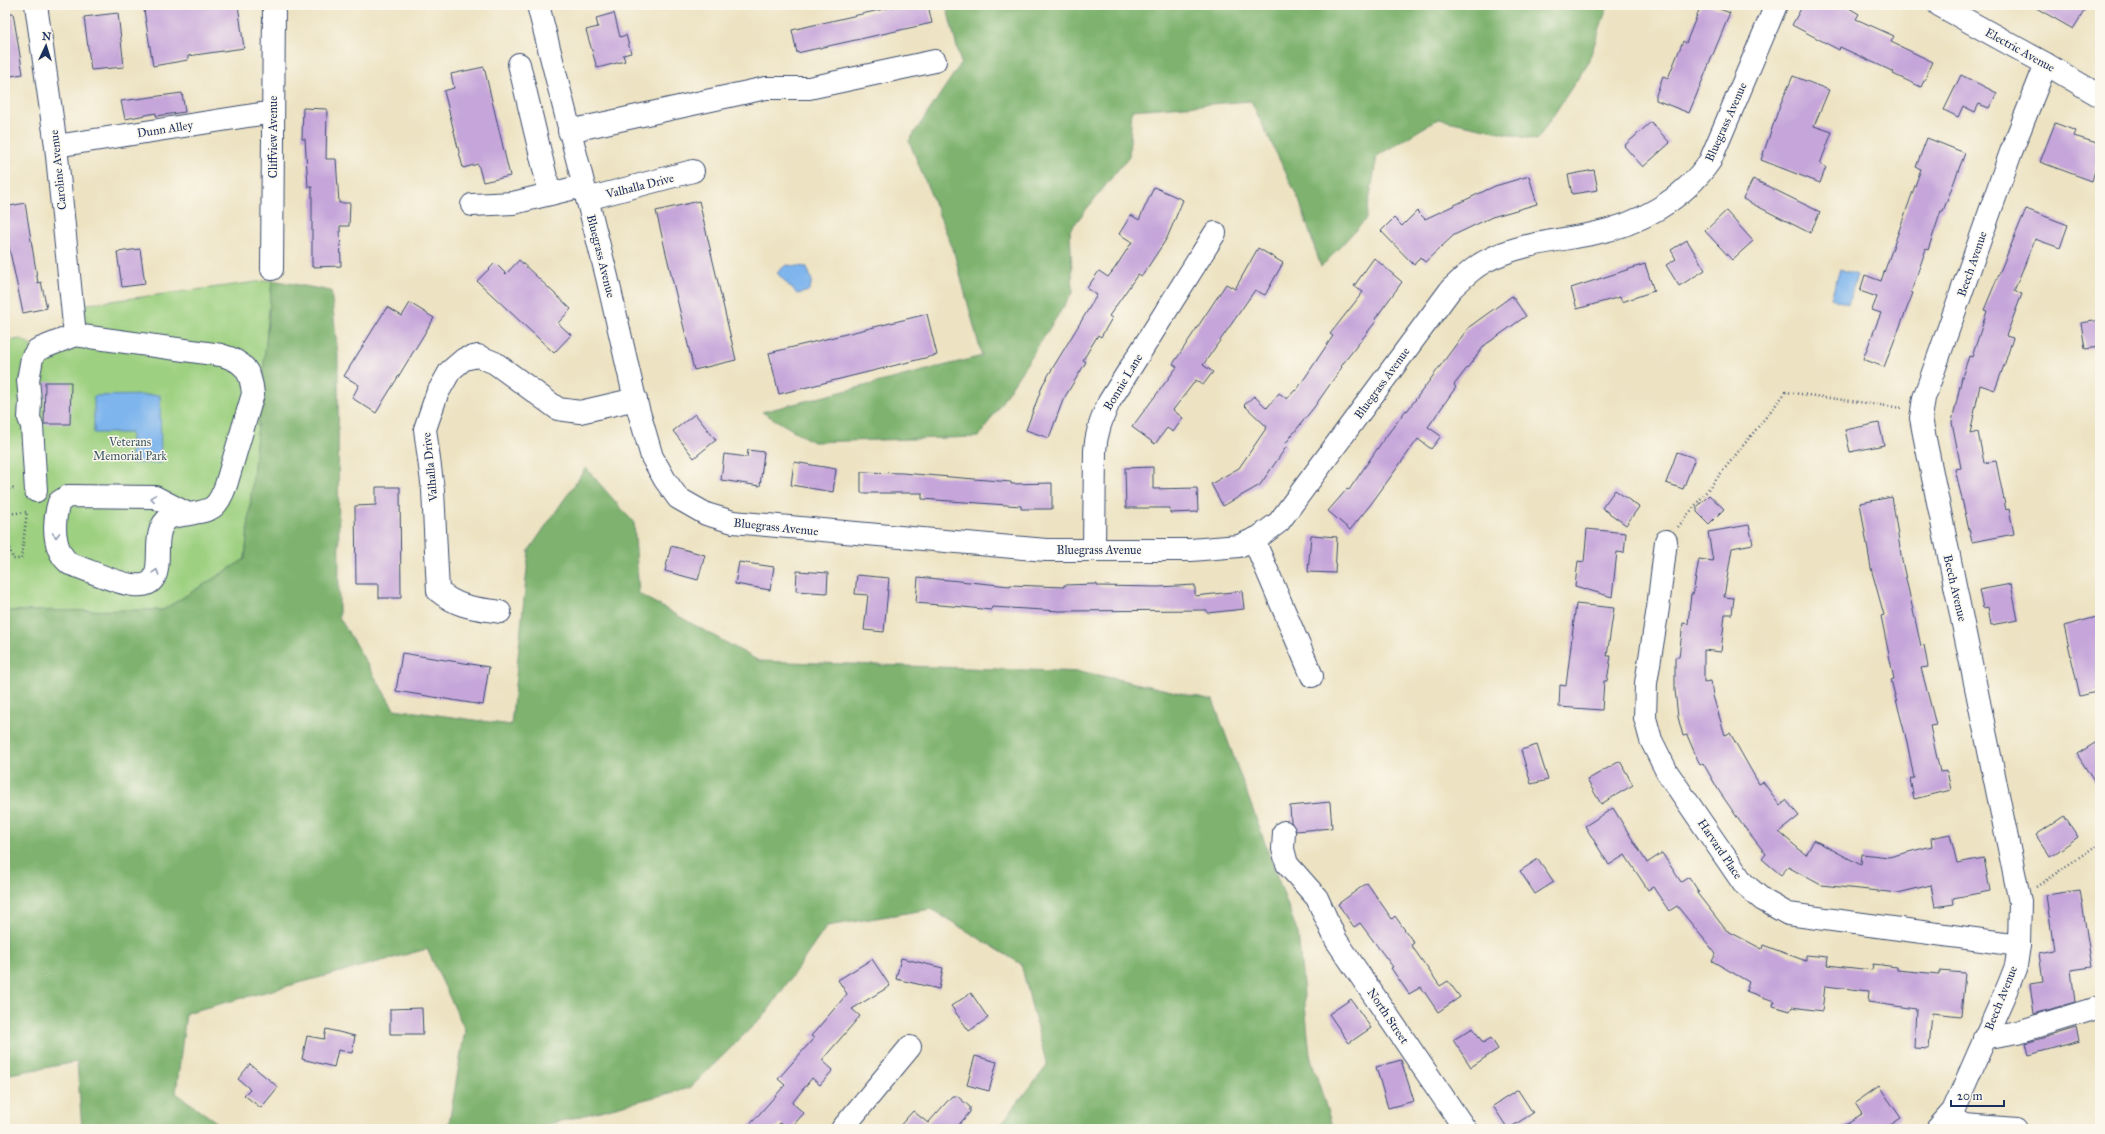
<svg xmlns="http://www.w3.org/2000/svg" width="2105" height="1134" font-family="'IM FELL Great Primer',serif">
  <style>
    .green { fill: #9dd080; stroke: #5c806f }
    .forest { fill: #7eb26e; stroke: #4c7066 }
    .water { fill: #7eb5ed; stroke: #4c72a6 }
    .building { fill: #c6a6da }
    .lines { fill: none; stroke-linecap: round; stroke-linejoin: round }
    .minor-casing { stroke: #3a4a6d; stroke-width: 24 }
    .path { stroke: #3a4a6d; stroke-width: 2.5; stroke-dasharray: 1 3; stroke-linecap: butt }
    .minor { stroke: #fff; stroke-width: 22 }
    .oneway { stroke: #8d97ae }
    .labels { text-anchor: middle; dominant-baseline: central; stroke-width: 3; stroke-linejoin: round; paint-order: stroke }
    .street-label { font-size: 12px; fill: #1b2f5e; stroke: #fbf7ec }
    .park-label { font-size: 12px; fill: #3c5766; stroke: #fbf7ec }
  </style>
  <rect width="100%" height="100%" fill="#fbf7ec"/>
  <filter id="ink" filterUnits="userSpaceOnUse"><feTurbulence type="fractalNoise" baseFrequency=".025" numOctaves="2"/><feDisplacementMap in="SourceGraphic" scale="8" xChannelSelector="R" yChannelSelector="G"/><feConvolveMatrix kernelMatrix="1 2 1 2 8 2 1 2 1" color-interpolation-filters="sRGB"/></filter>
  <filter id="wash" filterUnits="userSpaceOnUse"><feTurbulence type="fractalNoise" baseFrequency=".012" numOctaves="4" result="noise"/><feDisplacementMap in="SourceGraphic" scale="16" xChannelSelector="R" yChannelSelector="G"/><feGaussianBlur stdDeviation="0.9" result="paint"/><feColorMatrix in="noise" values="0 0 0 0 0 0 0 0 0 0 0 0 0 0 0 0 0 1.4 0 .05"/><feComposite in="paint" operator="in"/></filter>
  <g filter="url(#wash)">
    <rect width="100%" height="100%" fill="#ede3c3"/>
    <polygon class="green" points="272,280 245,559 163,610 5,611 5,341 22,339 37,350 75,335 72,306"/>
    <g class="forest">
      <polygon points="946,5 1608,5 1588,63 1537,140 1438,119 1377,156 1366,219 1321,267 1299,200 1251,101 1132,110 1129,156 1070,230 1073,292 979,437 813,442 762,412 982,356 953,249 909,141 961,63"/>
      <polygon points="272,280 331,291 338,355 339,617 394,709 511,725 529,550 586,468 634,523 639,594 759,661 1084,672 1213,700 1298,934 1310,1055 1333,1129 997,1129 1047,1066 1021,964 931,909 827,926 767,1012 690,1088 530,1129 448,1129 465,1030 427,949 186,1013 176,1093 226,1129 82,1129 77,1062 10,1074 5,1080 5,611 163,610 245,559"/>
    </g>
    <g class="water">
      <polygon points="786,265 807,267 812,281 809,291 797,294 777,273"/>
      <polygon points="1840,269 1857,275 1848,304 1831,298"/>
      <polygon points="160,395 161,463 131,463 131,433 94,433 94,396"/>
    </g>
    <g id="blocks">
      <g class="building">
        <polygon points="172,5 238,5 244,48 188,56 188,60 153,66 144,10"/>
        <polygon points="901,5 928,5 932,23 797,53 792,30"/>
        <polygon points="1701,5 1709,5 1730,13 1689,113 1656,100 1656,95 1663,76 1668,78 1683,41 1686,43"/>
        <polygon points="1803,5 1844,5 1859,14 1856,19 1894,36 1891,42 1933,62 1921,87 1893,74 1894,72 1840,47 1839,50 1792,25"/>
        <polygon points="2031,5 2088,5 2073,29"/>
        <polygon points="13,13 23,74 5,77 5,14"/>
        <polygon points="118,13 124,67 91,70 84,17"/>
        <polygon points="614,13 620,37 626,35 631,53 623,55 625,61 597,68 586,30 598,27 596,18"/>
        <polygon points="484,67 510,176 483,182 478,164 463,168 444,91 454,88 451,74"/>
        <polygon points="1961,75 1997,93 1989,108 1979,104 1975,112 1963,106 1958,117 1944,110"/>
        <polygon points="1793,76 1829,90 1814,126 1832,132 1820,164 1826,167 1820,183 1761,160 1780,105"/>
        <polygon points="182,93 185,112 156,116 156,113 125,119 121,101"/>
        <polygon points="303,108 327,109 326,159 336,159 339,203 350,203 349,226 340,226 341,266 312,267 312,187 308,187 305,139 302,139"/>
        <polygon points="1651,122 1670,143 1643,167 1624,146"/>
        <polygon points="2055,123 2076,131 2074,136 2100,144 2100,165 2097,164 2092,181 2040,162"/>
        <polygon points="1927,138 1965,153 1943,211 1941,211 1928,250 1926,249 1911,292 1913,293 1884,367 1863,359 1881,313 1872,310 1877,297 1860,291 1865,275 1881,281 1921,169 1916,167"/>
        <polygon points="1594,170 1598,190 1572,194 1568,175"/>
        <polygon points="1529,176 1537,204 1492,217 1454,235 1425,262 1420,257 1414,265 1381,231 1394,218 1402,226 1417,211 1425,219 1495,186"/>
        <polygon points="1753,179 1820,212 1810,233 1743,199"/>
        <polygon points="1154,187 1183,200 1167,238 1142,276 1138,274 1109,316 1112,318 1101,337 1098,335 1083,360 1086,362 1063,400 1049,438 1026,430 1043,384 1097,295 1087,288 1099,271 1108,277 1115,268 1132,242 1119,234 1131,215 1139,220"/>
        <polygon points="699,201 736,360 694,370 656,211"/>
        <polygon points="25,203 38,283 41,282 47,308 23,313 5,228 5,207"/>
        <polygon points="2026,209 2068,225 2060,248 2035,239 2014,291 2022,294 2006,336 2013,338 2006,360 1995,390 1980,385 1970,434 1978,432 1984,463 1996,461 2006,510 2009,509 2014,534 1972,542 1955,469 1961,468 1952,422 1962,377 1969,356 1972,357 1987,311 1984,310"/>
        <polygon points="1726,211 1753,241 1732,260 1705,231"/>
        <polygon points="1687,240 1705,270 1679,286 1666,265 1676,259 1671,250"/>
        <polygon points="1258,248 1283,263 1265,295 1255,290 1203,365 1213,372 1203,385 1196,380 1173,410 1183,418 1173,432 1167,428 1155,444 1132,427 1177,367 1173,364 1226,284 1235,289"/>
        <polygon points="140,249 145,284 122,287 117,252"/>
        <polygon points="1374,258 1402,282 1375,319 1377,320 1341,366 1342,367 1315,406 1285,444 1287,446 1260,485 1223,506 1211,484 1239,468 1267,427 1244,405 1254,396 1267,408 1279,393 1287,399 1295,390 1296,391 1333,336 1330,334 1363,292 1354,286"/>
        <polygon points="519,260 571,309 558,323 571,335 554,353 477,281 495,263 506,274"/>
        <polygon points="1645,264 1654,291 1622,302 1620,297 1577,309 1571,288"/>
        <polygon points="1512,296 1526,316 1485,345 1454,385 1456,387 1428,427 1441,436 1431,449 1418,439 1371,504 1350,530 1328,511 1347,489 1349,490 1384,439 1406,410 1407,411 1469,327"/>
        <polygon points="410,303 434,318 376,413 352,398 359,385 344,376 387,307 402,316"/>
        <polygon points="927,314 937,355 779,394 769,353"/>
        <polygon points="2100,320 2100,347 2085,349 2081,323"/>
        <polygon points="45,382 71,382 70,424 44,424"/>
        <polygon points="695,414 716,440 694,458 673,431"/>
        <polygon points="1879,423 1884,445 1850,452 1845,430"/>
        <polygon points="748,450 764,452 760,486 721,480 724,454 747,457"/>
        <polygon points="1677,452 1695,458 1683,489 1666,483"/>
        <polygon points="794,462 836,469 833,492 791,485"/>
        <polygon points="1153,467 1153,489 1197,488 1198,512 1170,513 1170,508 1126,508 1125,468"/>
        <polygon points="861,472 902,473 1011,482 1011,484 1052,483 1052,509 1021,509 1021,506 922,499 922,493 861,493"/>
        <polygon points="376,487 400,487 401,598 379,598 379,584 356,584 355,506 376,505"/>
        <polygon points="1615,490 1639,507 1626,525 1602,508"/>
        <polygon points="1709,495 1724,509 1709,524 1697,512 1697,507"/>
        <polygon points="1892,497 1902,561 1921,646 1924,645 1928,667 1921,668 1936,725 1930,726 1940,772 1947,771 1951,790 1914,799 1910,779 1914,778 1907,742 1891,680 1894,679 1881,616 1884,615 1871,568 1860,503"/>
        <polygon points="1749,525 1753,544 1732,548 1724,597 1734,598 1732,614 1725,614 1721,652 1704,650 1704,682 1711,681 1713,696 1725,735 1730,733 1759,784 1763,782 1780,805 1786,800 1799,816 1779,832 1806,855 1814,840 1861,865 1862,854 1889,857 1932,846 1931,838 1950,834 1957,863 1984,858 1990,891 1953,898 1954,904 1935,907 1931,885 1898,893 1821,885 1788,867 1781,875 1762,859 1766,854 1741,823 1719,791 1703,763 1700,765 1687,735 1683,736 1678,717 1675,690 1675,657 1679,657 1683,623 1688,624 1691,594 1693,594 1699,559 1713,561 1708,532"/>
        <polygon points="1587,529 1626,533 1624,553 1617,552 1612,597 1575,586 1578,561 1584,562"/>
        <polygon points="1311,535 1337,537 1335,573 1308,572"/>
        <polygon points="671,546 705,555 698,580 665,571"/>
        <polygon points="739,562 774,567 770,590 735,584"/>
        <polygon points="797,571 828,573 827,593 796,591"/>
        <polygon points="857,575 889,578 884,632 864,630 868,595 855,594"/>
        <polygon points="918,577 1010,586 1010,585 1064,587 1064,585 1097,584 1097,586 1158,587 1195,585 1195,596 1242,591 1244,609 1207,613 1207,610 1060,611 992,607 991,610 963,607 916,603"/>
        <polygon points="2011,584 2018,620 1991,625 1988,607 1983,608 1979,590"/>
        <polygon points="1576,604 1614,608 1607,656 1611,656 1607,681 1604,681 1602,710 1559,707 1560,685 1566,686"/>
        <polygon points="2100,616 2100,691 2080,696 2064,626"/>
        <polygon points="402,653 489,667 483,705 396,691"/>
        <polygon points="2100,740 2100,791 2077,754"/>
        <polygon points="1537,745 1548,780 1531,784 1521,750"/>
        <polygon points="1620,761 1633,785 1601,804 1587,780"/>
        <polygon points="1330,802 1332,828 1296,831 1291,822 1290,806"/>
        <polygon points="1613,808 1647,863 1662,853 1681,882 1689,877 1699,892 1697,893 1726,930 1762,949 1763,945 1806,961 1806,955 1828,957 1827,965 1872,970 1873,964 1897,967 1897,970 1939,974 1939,971 1965,973 1961,1016 1932,1013 1929,1049 1914,1048 1916,1009 1868,1002 1869,991 1825,986 1822,1011 1792,1007 1790,1011 1773,1006 1774,1001 1746,991 1749,982 1712,961 1716,954 1677,906 1669,911 1653,887 1648,890 1625,855 1609,865 1585,826"/>
        <polygon points="2064,816 2078,837 2050,857 2036,835"/>
        <polygon points="1538,859 1554,882 1535,894 1520,871"/>
        <polygon points="1367,883 1392,919 1395,916 1414,943 1411,945 1440,986 1448,981 1460,997 1438,1012 1421,987 1409,994 1391,968 1393,967 1360,923 1354,927 1338,904"/>
        <polygon points="2080,890 2092,967 2071,970 2075,1002 2034,1014 2030,984 2043,982 2039,953 2054,950 2046,895"/>
        <polygon points="901,958 943,968 939,989 896,979"/>
        <polygon points="872,959 890,986 852,1009 860,1016 822,1060 833,1070 820,1085 812,1078 792,1103 804,1113 790,1129 787,1129 780,1123 774,1129 746,1129 785,1085 778,1079 814,1038 811,1036 847,994 838,980"/>
        <polygon points="971,993 988,1018 969,1031 951,1006"/>
        <polygon points="1351,999 1371,1028 1349,1043 1329,1014"/>
        <polygon points="422,1008 423,1034 390,1034 390,1009"/>
        <polygon points="1473,1028 1483,1043 1491,1038 1498,1049 1471,1067 1453,1040"/>
        <polygon points="2076,1028 2079,1041 2029,1055 2026,1043"/>
        <polygon points="326,1029 355,1036 352,1053 338,1050 334,1067 302,1059 307,1036 324,1039"/>
        <polygon points="975,1056 997,1062 989,1091 967,1085"/>
        <polygon points="1401,1060 1414,1101 1388,1108 1376,1067"/>
        <polygon points="250,1064 278,1087 261,1108 244,1095 250,1089 238,1079"/>
        <polygon points="1879,1086 1901,1118 1884,1129 1837,1129 1862,1114 1855,1103"/>
        <polygon points="1518,1090 1533,1113 1508,1129 1493,1106"/>
        <polygon points="952,1096 957,1096 970,1107 970,1112 955,1129 897,1129 913,1111 928,1123"/>
      </g>
    </g>
  </g>
  <g filter="url(#ink)">
    <use href="#blocks" fill-opacity="0" stroke="#3a4a6d" stroke-width="1"/>
    <g class="lines">
      <g class="minor-casing">
        <g id="minor">
          <polyline points="36,5 56,146 75,335"/>
          <path d="M538,5l69,272 27,118 18,62 13,23 13,18 28,16 27,8 313,28h145l48,-4 20,-9 20,-15 172,-233c10,-9 20,-20 33,-27 33,-18 71,-21 108,-28 46,-9 91,-34 118,-73l66,-156"/>
          <polyline points="1939,5 2046,64 2100,96"/>
          <polyline points="519,64 550,194"/>
          <polyline points="569,131 766,88 809,88 935,61"/>
          <polyline points="56,146 273,112"/>
          <polyline points="587,199 693,171"/>
          <polyline points="472,205 513,203 583,186"/>
          <polyline points="272,269 274,5"/>
          <path d="M36,491l-4,-65 -3,-8 1,-17 -2,-21 4,-22 5,-8 38,-15 146,20c22,6 30,15 32,39l-27,91c-10,28 -17,25 -43,30 -5,1 -10,1 -14,3 -25,17 7,72 -36,67 -15,-1 -47,-16 -63,-21 -18,-14 -17,-42 -11,-62l9,-6 87,1 33,17"/>
          <polyline points="1254,540 1312,676"/>
          <polyline points="1666,541 1658,608 1646,683 1645,718 1651,740 1667,772 1743,883 1763,900 1788,914 2019,945"/>
          <path d="M1094,550l1,-99c1,-18 7,-33 14,-49l106,-169"/>
          <path d="M500,612c-25,-4 -41,-4 -62,-21l-5,-101 -8,-61 12,-35 13,-23 14,-12 14,-3 17,7 63,46 22,3 56,-13"/>
          <polyline points="1284,832 1283,849 1287,864 1317,898 1336,940 1465,1129"/>
          <polyline points="1984,1038 2018,1032 2100,1007"/>
          <polyline points="1949,1116 1964,1125 2016,1129"/>
          <polyline points="842,1129 910,1047"/>
          <polyline points="1937,1129 1953,1111 2009,984 2016,966 2019,945 2020,902 1924,434 1921,418 1924,398 2011,152 2046,64"/>
        </g>
      </g>
      <g class="path">
        <polyline points="5,491 16,487"/>
        <polyline points="5,514 27,512 21,559 13,559 5,535"/>
        <polyline points="1678,527 1786,392 1902,408"/>
        <polyline points="2036,887 2100,843"/>
      </g>
      <use href="#minor" class="minor"/>
    </g>
    <defs><path id="oneway-chevron" d="M-2-3.5L2.5 0L-2 3.5" fill="none" stroke-width="1.6" stroke-linecap="round" stroke-linejoin="round"/></defs>
    <g class="oneway">
      <use href="#oneway-chevron" transform="translate(153 498) rotate(-171)"/>
      <use href="#oneway-chevron" transform="translate(56 535) rotate(89)"/>
      <use href="#oneway-chevron" transform="translate(156 572) rotate(-72)"/>
    </g>
  </g>
  <g class="labels">
    <g class="street-label">
      <text transform="translate(2020 50) rotate(29)">Electric Avenue</text>
      <text transform="translate(1726 122) rotate(-66)">Bluegrass Avenue</text>
      <text transform="translate(165 129) rotate(-9)">Dunn Alley</text>
      <text transform="translate(273 137) rotate(-90)">Cliffview Avenue</text>
      <text transform="translate(58 170) rotate(-96)">Caroline Avenue</text>
      <text transform="translate(640 186) rotate(-14)">Valhalla Drive</text>
      <text transform="translate(601 256) rotate(76)">Bluegrass Avenue</text>
      <text transform="translate(1972 264) rotate(-71)">Beech Avenue</text>
      <text transform="translate(1123 382) rotate(-59)">Bonnie Lane</text>
      <text transform="translate(1382 383) rotate(-54)">Bluegrass Avenue</text>
      <text transform="translate(430 467) rotate(-96)">Valhalla Drive</text>
      <text transform="translate(776 527) rotate(6)">Bluegrass Avenue</text>
      <text x="1099" y="550">Bluegrass Avenue</text>
      <text transform="translate(1955 588) rotate(77)">Beech Avenue</text>
      <text transform="translate(1720 849) rotate(56)">Harvard Place</text>
      <text transform="translate(2001 998) rotate(-68)">Beech Avenue</text>
      <text transform="translate(1388 1016) rotate(56)">North Street</text>
    </g>
    <g class="park-label">
      <text x="130" y="442">Veterans<tspan x="130" dy="14">Memorial Park</tspan></text>
    </g>
  </g>
  <rect width="2105" height="1134" fill="none" stroke="#fbf7ec" stroke-width="20"/>
  <g transform="translate(46 46) rotate(4)" stroke="#fbf7ec" stroke-width="3" paint-order="stroke">
  <path d="M0-3L7 15L0 10L-7 15Z" fill="#1b2f5e"/>
  <text y="-6" font-size="11" font-weight="bold" text-anchor="middle" fill="#1b2f5e">N</text>
  </g>
  <path d="M1951 1100v6h53v-6" fill="none" stroke="#1b2f5e" stroke-width="2"/>
  <text x="1957" y="1100" font-size="12" fill="#1b2f5e" stroke="#fbf7ec" stroke-width="3" paint-order="stroke">20 m</text>
</svg>
